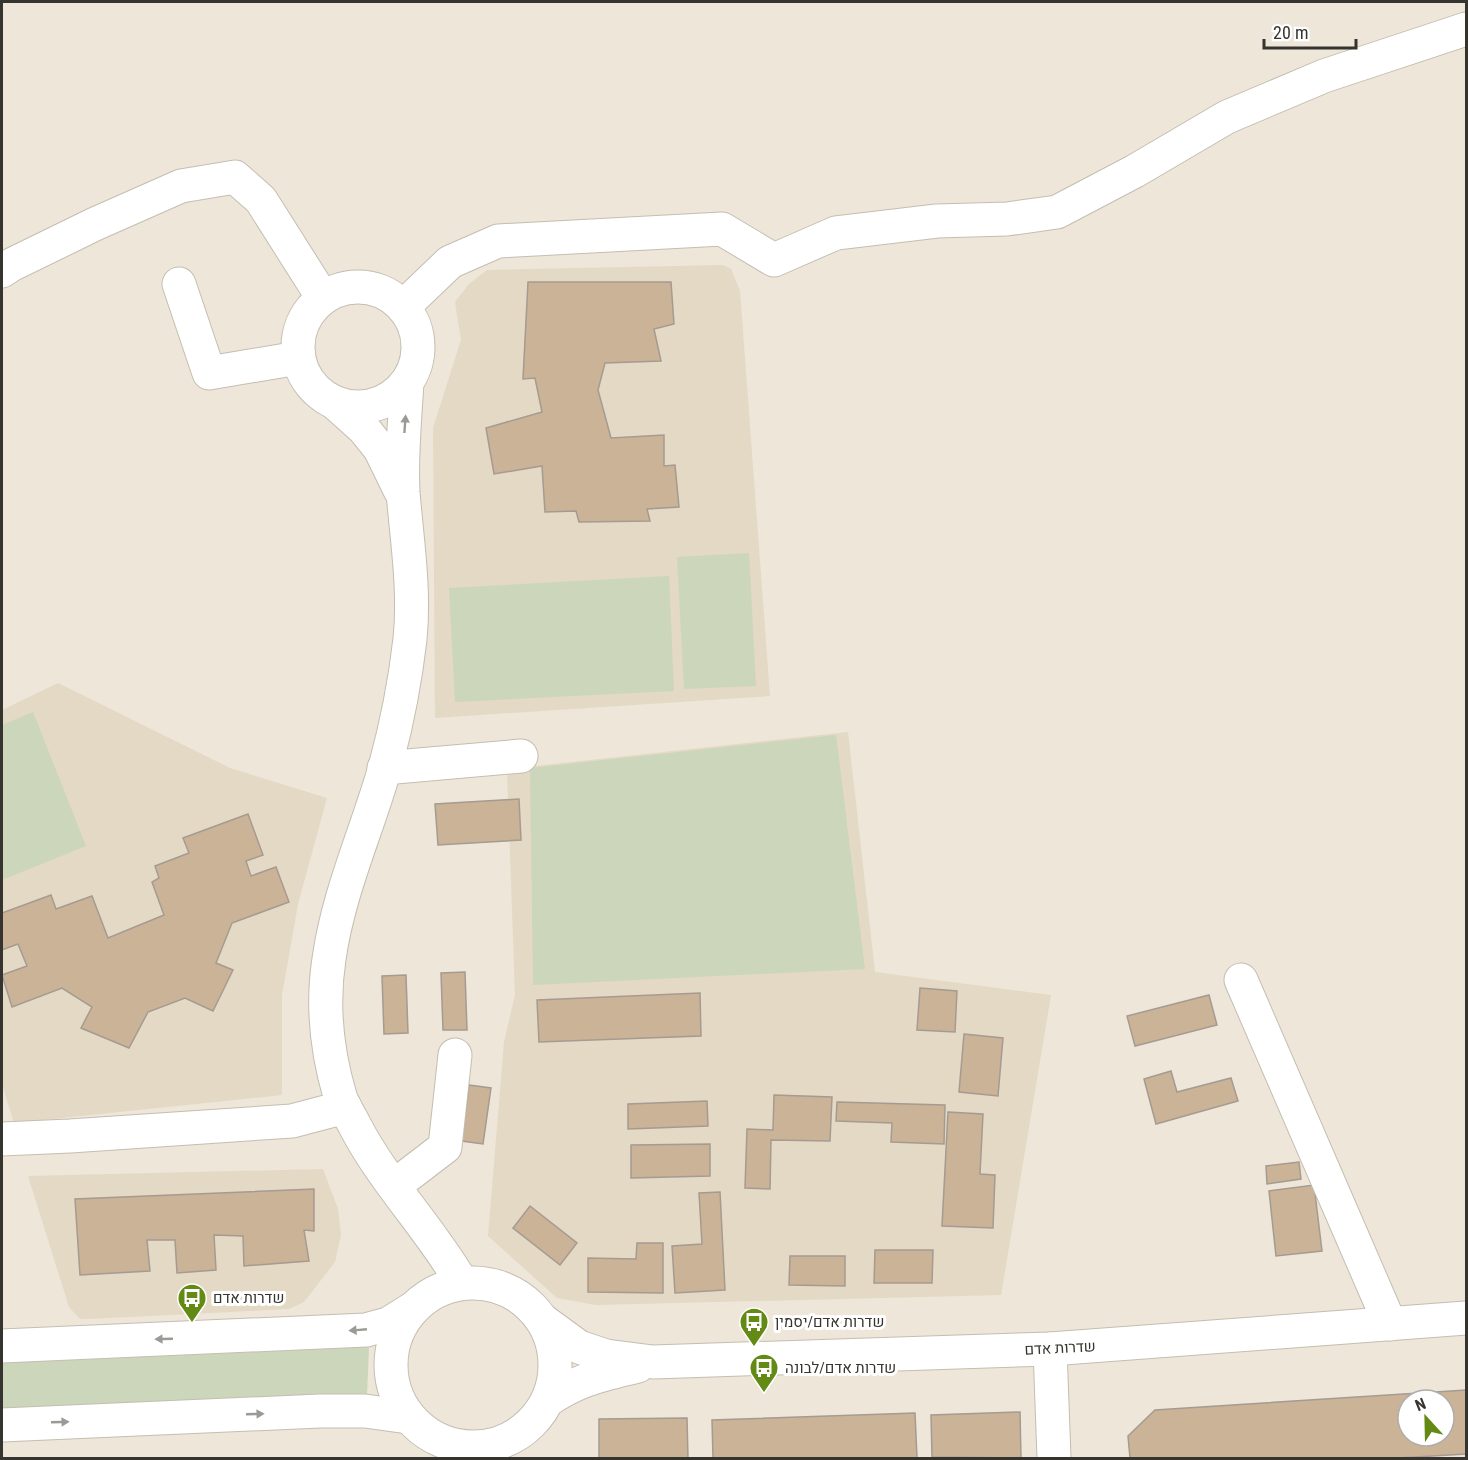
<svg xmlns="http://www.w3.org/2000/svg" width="1468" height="1460" font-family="'Roboto Condensed',Heebo,sans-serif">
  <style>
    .built { fill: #e3d9c5 }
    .green { fill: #ccd6ba }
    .building { fill: #cab397; stroke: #a59b91; stroke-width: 1.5; fill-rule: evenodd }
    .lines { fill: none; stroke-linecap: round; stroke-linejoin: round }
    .minor-casing { stroke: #c4beb1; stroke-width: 35 }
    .path { stroke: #a8a399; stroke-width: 4; stroke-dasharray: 3 3; stroke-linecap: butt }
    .minor { stroke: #fff; stroke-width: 33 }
    .oneway { fill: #9a9a96 }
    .labels { text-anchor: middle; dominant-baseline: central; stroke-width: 6; stroke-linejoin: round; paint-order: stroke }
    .poi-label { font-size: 15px; fill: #36342e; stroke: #fff; text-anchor: start }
    .street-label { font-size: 15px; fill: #36342e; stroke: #fff }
  </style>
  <rect width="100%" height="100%" fill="#ede6d9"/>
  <g class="built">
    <polygon points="723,265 731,269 740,291 770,696 435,718 433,428 461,340 455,302 469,284 487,270"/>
    <polygon points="58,683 230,768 327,798 298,904 282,995 282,1095 14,1123 2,1084 2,710"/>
    <polygon points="848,732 875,972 1051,995 1001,1295 596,1305 557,1298 488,1236 504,1042 515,995 507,769"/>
    <polygon points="323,1169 338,1209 341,1235 335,1262 304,1302 289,1309 89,1319 80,1319 69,1307 28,1176"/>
  </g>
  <g class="green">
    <polygon points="749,553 756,686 684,689 677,557"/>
    <polygon points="669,576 674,691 455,702 449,588"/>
    <polygon points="33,712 86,846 2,880 2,725"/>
    <polygon points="836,735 865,969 533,985 530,768"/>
    <polygon points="369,1347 367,1395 2,1409 2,1363"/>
  </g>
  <g class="building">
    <polygon points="528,282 671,282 674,324 654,329 661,361 605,363 598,390 611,438 664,435 664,466 675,465 679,507 647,509 650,521 579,522 576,511 545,512 542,466 494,474 486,428 542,412 535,378 523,379"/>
    <polygon points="519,799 521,840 438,845 435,804"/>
    <polygon points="248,814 263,855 246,861 251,876 276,867 289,902 232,923 216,963 233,970 213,1011 185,998 148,1012 129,1048 81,1028 92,1007 62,988 12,1007 2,975 27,966 18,944 2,950 2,913 51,895 56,909 92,896 108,938 164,915 152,882 159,878 155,866 189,853 183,838"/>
    <polygon points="465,972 467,1030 443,1030 441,973"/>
    <polygon points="406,975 408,1033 384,1034 382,976"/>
    <polygon points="920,988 957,991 955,1032 917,1030"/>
    <polygon points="700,993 701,1036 539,1042 537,1000"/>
    <polygon points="1209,995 1217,1025 1135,1046 1127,1016"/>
    <polygon points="964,1034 1003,1038 998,1096 959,1092"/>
    <polygon points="1171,1071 1177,1092 1231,1078 1238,1101 1156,1124 1144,1079"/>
    <polygon points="469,1085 491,1088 483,1144 462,1141"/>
    <polygon points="774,1095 832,1097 830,1141 771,1140 770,1189 745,1188 747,1129 773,1130"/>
    <polygon points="707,1101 708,1126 628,1129 628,1104"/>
    <polygon points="837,1102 945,1105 944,1144 891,1142 892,1123 836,1121"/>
    <polygon points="948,1112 983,1114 980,1174 995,1175 993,1228 942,1226"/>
    <polygon points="710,1144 710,1176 631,1178 631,1145"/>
    <polygon points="1299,1162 1301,1179 1267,1184 1266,1166"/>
    <polygon points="1314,1185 1322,1251 1276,1256 1269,1191"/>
    <polygon points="314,1189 314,1231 304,1230 309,1261 244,1266 243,1236 214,1235 216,1270 177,1273 175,1240 147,1240 150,1271 80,1275 75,1199"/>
    <polygon points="720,1192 725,1290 675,1293 672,1246 702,1244 699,1193"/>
    <polygon points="530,1206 577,1243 560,1265 513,1228"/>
    <polygon points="637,1243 663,1243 663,1293 588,1292 588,1258 636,1259"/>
    <polygon points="875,1250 933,1250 932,1283 874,1283"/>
    <polygon points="790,1256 845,1256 845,1286 789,1285"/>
    <path d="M1466,1390v64l-67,4h-269l-2,-22 27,-26zM1408,1400h36v36h-36z"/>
    <polygon points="1020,1412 1021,1458 932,1457 931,1415"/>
    <polygon points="915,1413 917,1458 713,1458 712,1420"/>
    <polygon points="687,1418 688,1458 599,1458 599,1419"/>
  </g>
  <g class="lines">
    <g class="minor-casing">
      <g id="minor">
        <polyline points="2,271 11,265 95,224 181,186 235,177 261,200 323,298"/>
        <polyline points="179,284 209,373 298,358"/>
        <circle cx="358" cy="347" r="60"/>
        <polyline points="403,307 450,262 498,241 722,229 774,260 836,233 937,221 1007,219 1057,212 1135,171 1227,117 1324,76 1466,29"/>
        <path d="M407,382c-2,36 -6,73 -4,110 4,50 12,97 7,147 -5,44 -14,89 -26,132 -18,62 -46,123 -55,188 -7,45 -2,93 11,137 3,10 10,20 15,30 29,56 75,102 107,157"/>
        <polyline points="335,403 364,429 380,449 400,490"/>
        <polyline points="384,768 521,756"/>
        <polyline points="1241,980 1390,1324"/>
        <polyline points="2,1139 70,1136 292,1121 345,1107"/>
        <polyline points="394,1186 445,1147 455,1055"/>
        <circle cx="473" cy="1365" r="82"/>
        <polyline points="542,1320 579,1347 606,1356 653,1362 1050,1349 1466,1318"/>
        <polyline points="2,1346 366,1330 388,1324 412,1309"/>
        <polyline points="1050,1349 1054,1458"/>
        <path d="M548,1400c31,-21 54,-25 90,-34"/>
        <polyline points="2,1425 320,1411 365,1411 408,1417"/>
      </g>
    </g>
    <polyline class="path" points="379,1362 390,1361"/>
    <use href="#minor" class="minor"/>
  </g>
  <defs><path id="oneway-solid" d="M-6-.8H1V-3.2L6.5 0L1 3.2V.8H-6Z" transform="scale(1.5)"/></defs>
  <g class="oneway">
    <use href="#oneway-solid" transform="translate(405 424) rotate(-86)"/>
    <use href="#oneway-solid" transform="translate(358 1330) rotate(175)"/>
    <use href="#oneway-solid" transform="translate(164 1339) rotate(178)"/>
    <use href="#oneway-solid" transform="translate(255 1414) rotate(-2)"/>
    <use href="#oneway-solid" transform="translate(60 1422) rotate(-2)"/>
  </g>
  <defs>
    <g id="bus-pin" transform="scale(1.5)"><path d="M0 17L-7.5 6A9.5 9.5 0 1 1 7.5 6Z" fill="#638a14" stroke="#fff"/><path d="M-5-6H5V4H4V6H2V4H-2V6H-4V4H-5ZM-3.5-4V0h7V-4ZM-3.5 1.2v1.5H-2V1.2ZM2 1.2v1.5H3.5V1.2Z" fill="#fff"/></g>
  </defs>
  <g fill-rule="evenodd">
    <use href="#bus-pin" x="192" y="1298"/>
    <use href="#bus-pin" x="754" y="1322"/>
    <use href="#bus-pin" x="764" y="1368"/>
  </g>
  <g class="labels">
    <g class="poi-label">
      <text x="213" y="1298">שדרות אדם</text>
      <text x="775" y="1322">שדרות אדם/יסמין</text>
      <text x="785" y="1368">שדרות אדם/לבונה</text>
    </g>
    <g class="street-label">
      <text transform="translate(1060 1348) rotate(-3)">שדרות אדם</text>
    </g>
  </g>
  <rect width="1468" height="1460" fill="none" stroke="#36342e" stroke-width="6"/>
  <g transform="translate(1426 1418) rotate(338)"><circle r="28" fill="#ffffff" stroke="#afaeab" stroke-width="1.5"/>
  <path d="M0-4.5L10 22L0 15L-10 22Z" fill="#638a14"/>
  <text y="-9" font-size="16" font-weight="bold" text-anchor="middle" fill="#36342e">N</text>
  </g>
  <path d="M1264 39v9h92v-9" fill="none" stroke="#36342e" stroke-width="3"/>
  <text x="1273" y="39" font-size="18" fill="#36342e" stroke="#ffffff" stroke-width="4.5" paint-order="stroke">20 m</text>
</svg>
